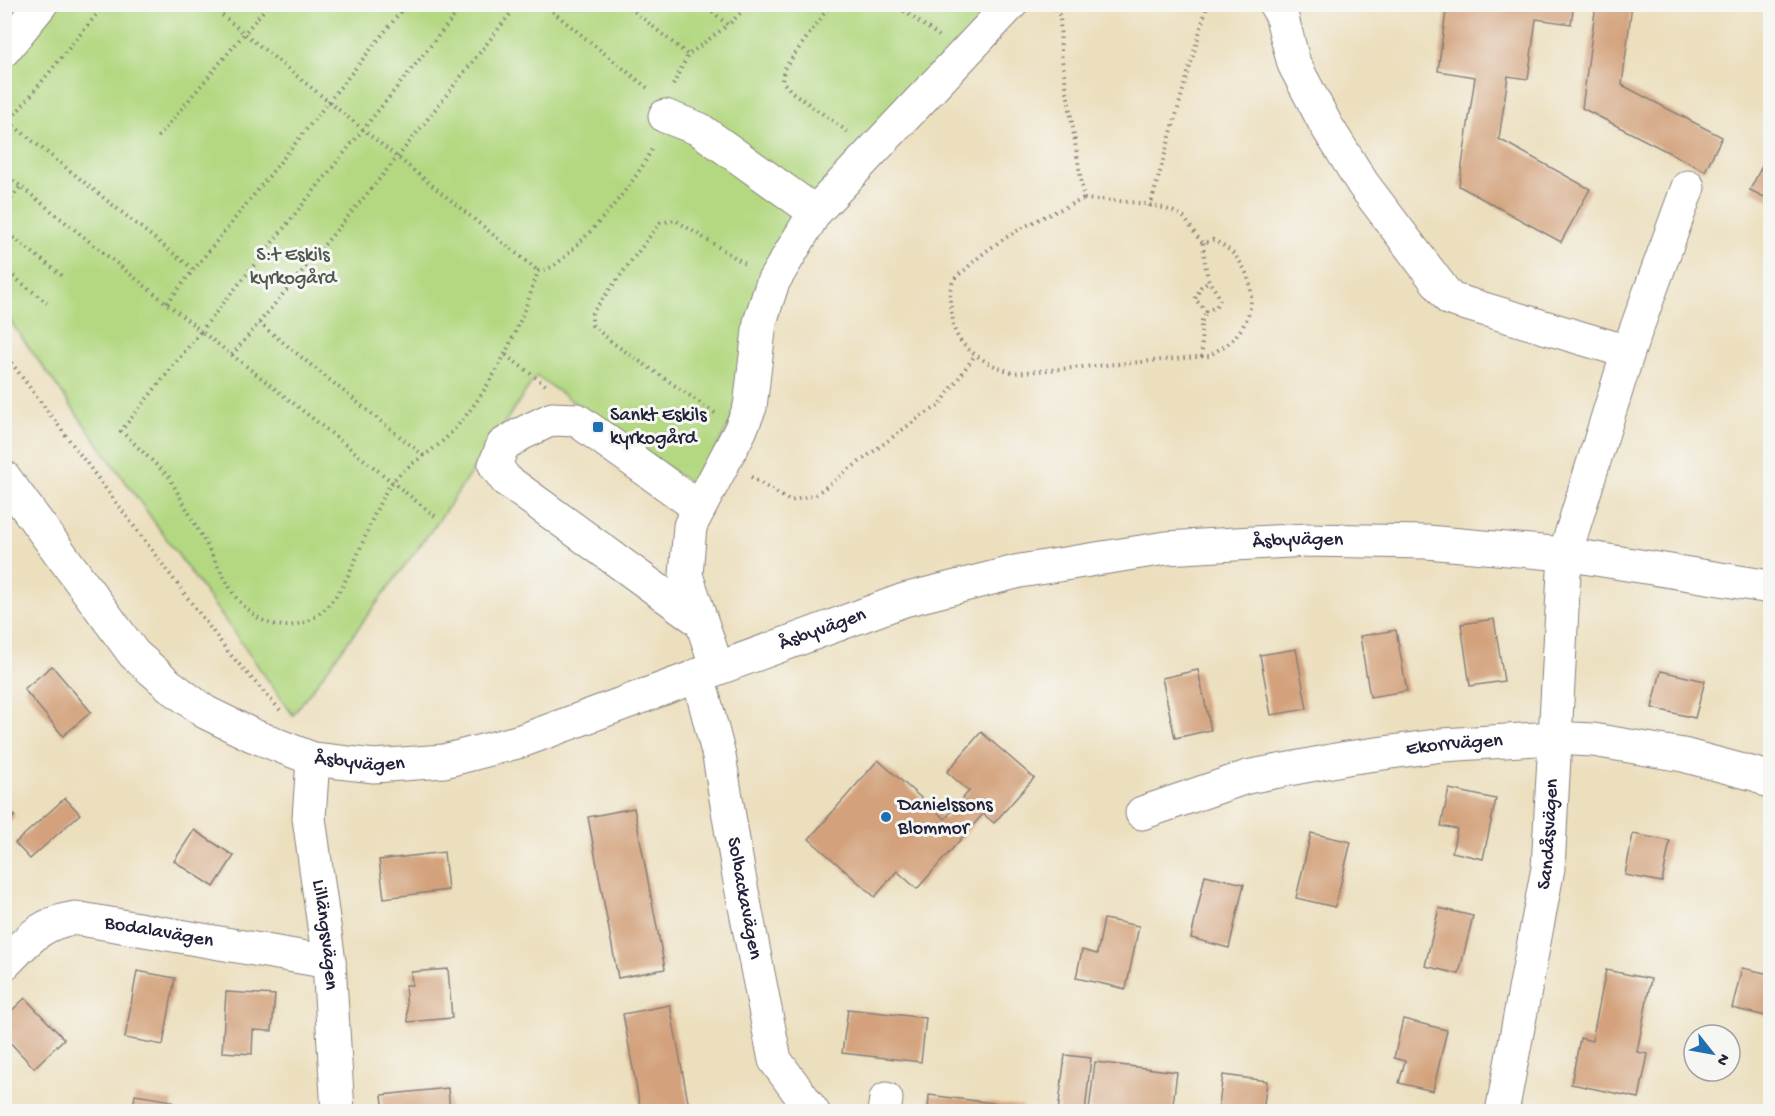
<svg xmlns="http://www.w3.org/2000/svg" width="1775" height="1116" font-family="'Gochi Hand',sans-serif">
  <style>
    .green { fill: #b3d881; stroke: #6a7d5e; stroke-width: 1.5 }
    .building { fill: #d3a27c }
    .lines { fill: none; stroke-linecap: round; stroke-linejoin: round }
    .minor-casing { stroke: #87807c; stroke-width: 35 }
    .path { stroke: #87807c; stroke-width: 4; stroke-dasharray: 1.5 4.5; stroke-linecap: butt }
    .minor { stroke: #fff; stroke-width: 33 }
    .poi-dot { fill: #1f6fb2; stroke: #f6f6f2; stroke-width: 2 }
    .labels { text-anchor: middle; dominant-baseline: central; stroke-width: 6; stroke-linejoin: round; paint-order: stroke }
    .park-label { font-size: 20px; fill: #4e5950; stroke: #f6f6f2 }
    .poi-label { font-size: 20px; fill: #22223b; stroke: #f6f6f2; text-anchor: start }
    .street-label { font-size: 20px; fill: #22223b; stroke: #f6f6f2 }
  </style>
  <rect width="100%" height="100%" fill="#f6f6f2"/>
  <filter id="ink" filterUnits="userSpaceOnUse"><feTurbulence type="fractalNoise" baseFrequency=".0167" numOctaves="2"/><feDisplacementMap in="SourceGraphic" scale="12" xChannelSelector="R" yChannelSelector="G"/><feConvolveMatrix kernelMatrix="1 2 1 2 8 2 1 2 1" color-interpolation-filters="sRGB"/></filter>
  <filter id="wash" filterUnits="userSpaceOnUse"><feTurbulence type="fractalNoise" baseFrequency=".008" numOctaves="4" result="noise"/><feDisplacementMap in="SourceGraphic" scale="24" xChannelSelector="R" yChannelSelector="G"/><feGaussianBlur stdDeviation="1.35" result="paint"/><feColorMatrix in="noise" values="0 0 0 0 0 0 0 0 0 0 0 0 0 0 0 0 0 1.4 0 .05"/><feComposite in="paint" operator="in"/></filter>
  <g filter="url(#wash)">
    <rect width="100%" height="100%" fill="#ecdfbe"/>
    <polygon class="green" points="4,5 999,5 808,205 738,408 696,487 536,376 439,520 293,715 5,314"/>
    <g id="blocks">
      <g class="building">
        <polygon points="1447,4 1574,4 1571,24 1536,19 1528,79 1508,76 1499,139 1590,189 1561,242 1459,186 1475,77 1438,71"/>
        <polygon points="1596,4 1632,4 1622,85 1722,137 1705,171 1582,108"/>
        <polygon points="1770,150 1770,200 1750,190"/>
        <polygon points="1494,619 1504,681 1470,686 1461,624"/>
        <polygon points="1396,630 1407,691 1370,697 1360,636"/>
        <polygon points="1296,649 1307,709 1271,715 1260,655"/>
        <polygon points="52,666 91,712 63,736 24,689"/>
        <polygon points="1198,670 1211,730 1175,738 1162,678"/>
        <polygon points="1661,671 1705,681 1695,718 1652,708"/>
        <polygon points="981,732 1034,778 994,823 983,814 917,889 897,871 875,897 809,839 878,760 945,819 969,791 947,772"/>
        <polygon points="1449,789 1496,799 1483,859 1452,852 1457,829 1441,826"/>
        <polygon points="65,798 80,814 30,859 15,843"/>
        <polygon points="4,805 15,816 4,826"/>
        <polygon points="634,808 665,969 618,978 588,817"/>
        <polygon points="194,830 234,856 214,887 174,861"/>
        <polygon points="1311,833 1351,842 1335,907 1296,898"/>
        <polygon points="1633,834 1670,841 1662,882 1625,875"/>
        <polygon points="444,852 448,890 384,898 379,860"/>
        <polygon points="1205,875 1244,884 1229,948 1191,938"/>
        <polygon points="1439,908 1473,916 1459,974 1425,966"/>
        <polygon points="1104,919 1139,926 1126,989 1076,978 1082,950 1097,954"/>
        <polygon points="1742,968 1770,974 1770,1017 1732,1008"/>
        <polygon points="448,969 452,1018 408,1022 405,985 412,985 411,972"/>
        <polygon points="1606,970 1651,979 1637,1052 1648,1054 1639,1098 1571,1084 1580,1038 1592,1041"/>
        <polygon points="137,971 175,978 163,1045 125,1038"/>
        <polygon points="226,992 275,995 272,1031 253,1030 252,1054 222,1052"/>
        <polygon points="25,998 64,1039 34,1068 4,1036 4,1018"/>
        <polygon points="670,1005 690,1112 641,1112 623,1014"/>
        <polygon points="848,1009 926,1018 921,1062 842,1053"/>
        <polygon points="1403,1019 1447,1030 1433,1091 1399,1083 1405,1061 1394,1058"/>
        <polygon points="1065,1055 1091,1058 1085,1112 1058,1112"/>
        <polygon points="1095,1062 1177,1072 1172,1112 1089,1110"/>
        <polygon points="1223,1075 1267,1081 1263,1112 1218,1112"/>
        <polygon points="448,1088 450,1112 384,1112 382,1095"/>
        <polygon points="135,1095 173,1101 171,1112 132,1112"/>
        <polygon points="929,1095 1024,1107 1023,1112 928,1112"/>
        <polygon points="4,1100 15,1112 4,1112"/>
      </g>
    </g>
  </g>
  <g filter="url(#ink)">
    <use href="#blocks" fill-opacity="0" stroke="#87807c" stroke-width="1.5"/>
    <g class="lines">
      <g class="minor-casing">
        <g id="minor">
          <polyline points="1275,4 1281,14 1294,64 1326,125 1363,184 1450,299 1628,352"/>
          <polyline points="4,50 41,4"/>
          <polyline points="665,116 699,129 815,212"/>
          <path id="s1" d="M4,477l130,177 35,31 36,27 47,23 61,24 61,7 70,-5 77,-20 383,-141 116,-29 146,-23 141,-8 120,2 138,12 205,33"/>
          <polyline points="698,507 577,420 552,419 521,434 503,445 495,465 506,480 700,621"/>
          <polyline points="717,668 686,575 690,526 740,431 750,407 760,322 773,282 815,212 1011,4"/>
          <path id="s2" d="M698,675l21,81 20,120 36,184 38,52"/>
          <path id="s3" d="M313,759l-4,59 20,144 9,150"/>
          <path id="s4" d="M1142,813l105,-36 100,-19 96,-13 110,-7 40,2 90,15 75,20 12,7"/>
          <path id="s5" d="M4,964c24,-24 36,-41 71,-46l254,44"/>
          <polyline points="884,1112 886,1099"/>
          <path id="s6" d="M1502,1112l46,-244 17,-314 63,-202 60,-165"/>
        </g>
      </g>
      <g class="path">
        <polyline points="208,4 538,271"/>
        <polyline points="543,4 650,90"/>
        <polyline points="625,4 688,55"/>
        <polyline points="703,4 728,25 750,4"/>
        <polyline points="831,4 784,69 782,81 792,92 848,132"/>
        <polyline points="894,4 939,36"/>
        <polyline points="1052,4 1060,16 1061,53 1084,199"/>
        <polyline points="673,85 688,55 728,25"/>
        <polyline points="9,122 194,270"/>
        <polyline points="4,128 105,4"/>
        <polyline points="158,137 269,4"/>
        <polyline points="4,173 201,331 464,4"/>
        <path d="M1084,199c27,2 77,2 99,18 5,4 12,19 20,26l10,-3c40,18 52,68 19,100 -7,6 -16,11 -23,16l-195,17c-22,-6 -58,-24 -61,-50 -1,-12 -6,-30 0,-41 2,-5 9,-10 13,-13 33,-33 76,-52 118,-70z"/>
        <polyline points="1150,207 1207,6"/>
        <polyline points="4,208 21,186"/>
        <polyline points="4,230 65,278"/>
        <path d="M1203,243c1,12 2,23 5,35 4,13 25,24 -2,33l-11,-12 6,-12 8,-6"/>
        <polyline points="4,269 47,303"/>
        <polyline points="167,303 407,4"/>
        <polyline points="259,323 424,456"/>
        <polyline points="4,353 229,653 280,710"/>
        <polyline points="232,355 397,158 518,4"/>
        <polyline points="506,355 548,387"/>
        <polyline points="1202,357 1201,323 1206,311"/>
        <polyline points="715,413 613,343 592,325 592,313 660,223 675,220 747,265"/>
        <polyline points="751,477 790,501 815,495 921,416 939,406 975,355"/>
        <path d="M435,516c-78,-62 -155,-124 -234,-185l-80,100 48,46 65,118c16,19 34,35 61,30 56,-11 66,-100 96,-141 13,-19 43,-32 59,-50 43,-46 69,-103 88,-163 6,-1 13,-3 17,-6 29,-23 85,-86 98,-119"/>
      </g>
      <use href="#minor" class="minor"/>
    </g>
  </g>
  <g class="poi-dot">
    <rect x="592" y="421" width="12" height="12" rx="3"/>
    <circle cx="886" cy="817" r="6"/>
  </g>
  <g class="labels">
    <g class="park-label">
      <text x="293" y="256">S:t Eskils<tspan x="293" dy="23">kyrkogård</tspan></text>
    </g>
    <g class="poi-label">
      <text x="610" y="416">Sankt Eskils<tspan x="610" dy="23">kyrkogård</tspan></text>
      <text x="898" y="806">Danielssons<tspan x="898" dy="23">Blommor</tspan></text>
    </g>
    <g class="street-label">
      <text stroke="none"><textPath href="#s1" startOffset="1448">Åsbyvägen</textPath></text>
      <text stroke="none"><textPath href="#s1" startOffset="962">Åsbyvägen</textPath></text>
      <text stroke="none"><textPath href="#s4" startOffset="321">Ekorrvägen</textPath></text>
      <text stroke="none"><textPath href="#s1" startOffset="476">Åsbyvägen</textPath></text>
      <text stroke="none"><textPath href="#s6" startOffset="282">Sandåsvägen</textPath></text>
      <text stroke="none"><textPath href="#s2" startOffset="228">Solbackavägen</textPath></text>
      <text stroke="none"><textPath href="#s5" startOffset="172">Bodalavägen</textPath></text>
      <text stroke="none"><textPath href="#s3" startOffset="177">Lillängsvägen</textPath></text>
    </g>
  </g>
  <rect width="1775" height="1116" fill="none" stroke="#f6f6f2" stroke-width="24"/>
  <g transform="translate(1712 1053) rotate(121)"><circle r="28" fill="#f6f6f2" stroke="#a1a1a9" stroke-width="1.5"/>
  <path d="M0-4.5L10 22L0 15L-10 22Z" fill="#1f6fb2"/>
  <text y="-9" font-size="16" font-weight="bold" text-anchor="middle" fill="#22223b">N</text>
  </g>
</svg>
